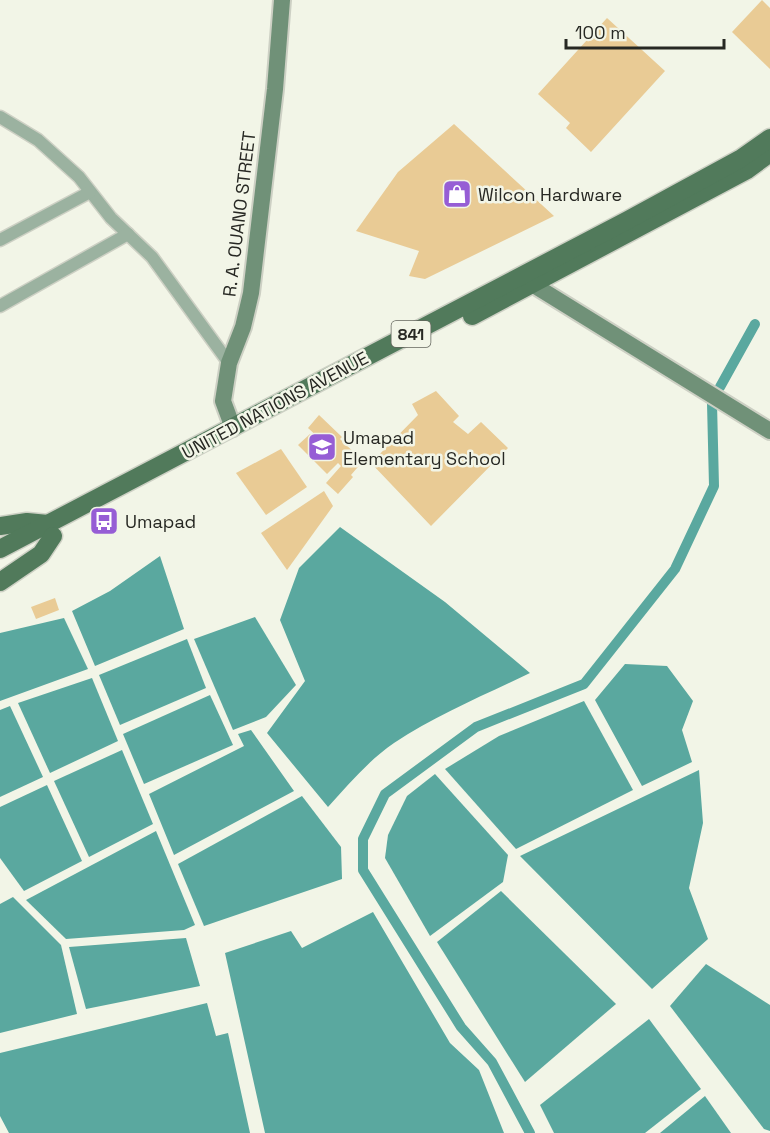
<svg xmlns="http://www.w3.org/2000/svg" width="770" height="1133" font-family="'Space Grotesk',sans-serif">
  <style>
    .water { fill: #5aa89f }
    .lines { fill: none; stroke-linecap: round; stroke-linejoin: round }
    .canal { stroke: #5aa89f; stroke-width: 10 }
    .building { fill: #e9cb95 }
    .street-casing { stroke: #cdd0c4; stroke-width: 15 }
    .secondary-casing { stroke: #cdd0c4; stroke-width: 20 }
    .primary-casing { stroke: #cdd0c4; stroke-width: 21 }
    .street { stroke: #9bb2a0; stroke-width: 12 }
    .secondary { stroke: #709178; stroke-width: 16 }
    .primary { stroke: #517a5b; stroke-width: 18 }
    .labels { text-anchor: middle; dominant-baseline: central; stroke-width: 5; stroke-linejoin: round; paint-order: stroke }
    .shield { fill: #f2f5e7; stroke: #64665e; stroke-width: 1.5 }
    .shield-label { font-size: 16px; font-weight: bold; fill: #272823 }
    .poi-label { font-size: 18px; fill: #272823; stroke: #f2f5e7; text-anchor: start }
    .street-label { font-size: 18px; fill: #272823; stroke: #f2f5e7 }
  </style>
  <rect width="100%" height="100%" fill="#f2f5e7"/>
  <g class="water">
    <path d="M340,527l105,75 85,71c-45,22 -94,42 -136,70 -25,17 -46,42 -66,64l-61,-74 38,-52 -25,-61 19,-52z"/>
    <polygon points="160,556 184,629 95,666 72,611 110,591"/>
    <polygon points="255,617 296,685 266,717 233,730 194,639"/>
    <polygon points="64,618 88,669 0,701 0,633"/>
    <polygon points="187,639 206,688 120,725 99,675"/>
    <polygon points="625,664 667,666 693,701 682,730 692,762 642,786 595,700"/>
    <polygon points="92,678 118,741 50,773 18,703"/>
    <polygon points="210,695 233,745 144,784 123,734"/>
    <polygon points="584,701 633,790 516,849 445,769 499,736"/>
    <polygon points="10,706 43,777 0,797 0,710"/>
    <polygon points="251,730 294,791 174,855 149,794 244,746 238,734"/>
    <polygon points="122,750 153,824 89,857 54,781"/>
    <polygon points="699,770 703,823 689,888 708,939 652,989 520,856"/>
    <polygon points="435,774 508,855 503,882 430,936 385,858 388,835 407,796"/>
    <polygon points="47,785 82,861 24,891 0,858 0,807"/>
    <polygon points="302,796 341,847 342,879 204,926 178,864"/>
    <polygon points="156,831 195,925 184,930 66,939 26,900"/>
    <polygon points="501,891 616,1004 525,1082 437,942"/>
    <polygon points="13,897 61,945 77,1014 0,1033 0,904"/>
    <polygon points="373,912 450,1043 479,1070 504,1133 265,1133 225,953 291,931 302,948"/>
    <polygon points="186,938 200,986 86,1009 69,947"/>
    <polygon points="706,964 770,1005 770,1131 764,1129 670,1006"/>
    <polygon points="207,1003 216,1036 228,1033 250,1133 9,1133 0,1116 0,1053"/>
    <polygon points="649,1019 701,1089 645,1133 554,1133 540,1105"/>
    <polygon points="705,1096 731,1133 660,1133"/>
  </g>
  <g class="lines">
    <g class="canal">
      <polyline points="720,387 755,324"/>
      <polyline points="530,1133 492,1062 461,1027 363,870 363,839 385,794 476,727 584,684 675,569 714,486 712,403"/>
    </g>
  </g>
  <g class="building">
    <polygon points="762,0 770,8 770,69 732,32"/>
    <polygon points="607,18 665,71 591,152 566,128 570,123 538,94"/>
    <polygon points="454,124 554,216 425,279 409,276 419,251 356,231 398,172"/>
    <polygon points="436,391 459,416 453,422 468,434 481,422 508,448 431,526 371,463 418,415 412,404"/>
    <polygon points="319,415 342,437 340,439 363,461 351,475 353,477 338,494 326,483 341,466 338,463 327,474 298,445 310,434 328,453 331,449 308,428"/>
    <polygon points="281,449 307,487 266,515 236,473"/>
    <polygon points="324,491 333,506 287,570 261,533"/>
    <polygon points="55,598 59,610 36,619 31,607"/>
  </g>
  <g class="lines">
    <g class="street-casing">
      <g id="street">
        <polyline points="0,117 38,140 79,177 111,218 152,257 229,363"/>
        <polyline points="0,240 90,192"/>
        <polyline points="0,306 128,234"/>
      </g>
    </g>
    <g class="secondary-casing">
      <g id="secondary">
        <polyline points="532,284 770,431"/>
        <polyline points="233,428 223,401 229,363 243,327 251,293 275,89 282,0"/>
      </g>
    </g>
    <g class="primary-casing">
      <g id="primary">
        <polyline points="472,316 747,170 770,153"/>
        <polyline points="0,526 27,522 48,524"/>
        <polyline points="0,549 628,220 740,159 770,138"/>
        <polyline points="0,582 41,554 53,536"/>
      </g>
    </g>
    <use href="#street" class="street"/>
    <use href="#secondary" class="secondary"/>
    <use href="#primary" class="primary"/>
  </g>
  <defs>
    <g id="shop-square" transform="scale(1.5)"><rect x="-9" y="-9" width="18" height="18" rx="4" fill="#965dd5" stroke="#f2f5e7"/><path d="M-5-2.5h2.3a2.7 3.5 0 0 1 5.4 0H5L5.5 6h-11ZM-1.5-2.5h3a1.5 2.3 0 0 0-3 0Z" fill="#fff"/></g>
    <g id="school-square" transform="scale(1.5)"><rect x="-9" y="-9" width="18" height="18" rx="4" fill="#965dd5" stroke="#f2f5e7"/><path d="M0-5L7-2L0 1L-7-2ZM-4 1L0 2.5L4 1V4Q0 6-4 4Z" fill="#fff"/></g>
    <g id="bus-square" transform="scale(1.5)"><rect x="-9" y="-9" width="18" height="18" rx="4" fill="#965dd5" stroke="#f2f5e7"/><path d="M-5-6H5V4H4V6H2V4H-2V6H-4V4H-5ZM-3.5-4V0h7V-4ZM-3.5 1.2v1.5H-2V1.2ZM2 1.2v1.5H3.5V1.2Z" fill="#fff"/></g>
  </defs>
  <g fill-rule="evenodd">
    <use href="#shop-square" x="457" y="194"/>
    <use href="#school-square" x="322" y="447"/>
    <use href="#bus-square" x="104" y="521"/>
  </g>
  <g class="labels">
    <rect class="shield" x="391.5" y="321" width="39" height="26" rx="4.5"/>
    <g class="shield-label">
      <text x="411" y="334">841</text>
    </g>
    <g class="poi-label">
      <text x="478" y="194">Wilcon Hardware</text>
      <text x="343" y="437">Umapad<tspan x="343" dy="21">Elementary School</tspan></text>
      <text x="125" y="521">Umapad</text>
    </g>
    <g class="street-label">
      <text transform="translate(239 214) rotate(-83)">R. A. OUANO STREET</text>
      <text transform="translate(275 405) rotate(-28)">UNITED NATIONS AVENUE</text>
    </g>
  </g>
  <path d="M566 39v9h158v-9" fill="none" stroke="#272823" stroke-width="3"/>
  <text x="575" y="39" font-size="18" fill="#272823" stroke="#f2f5e7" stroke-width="4.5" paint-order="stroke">100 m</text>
</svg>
